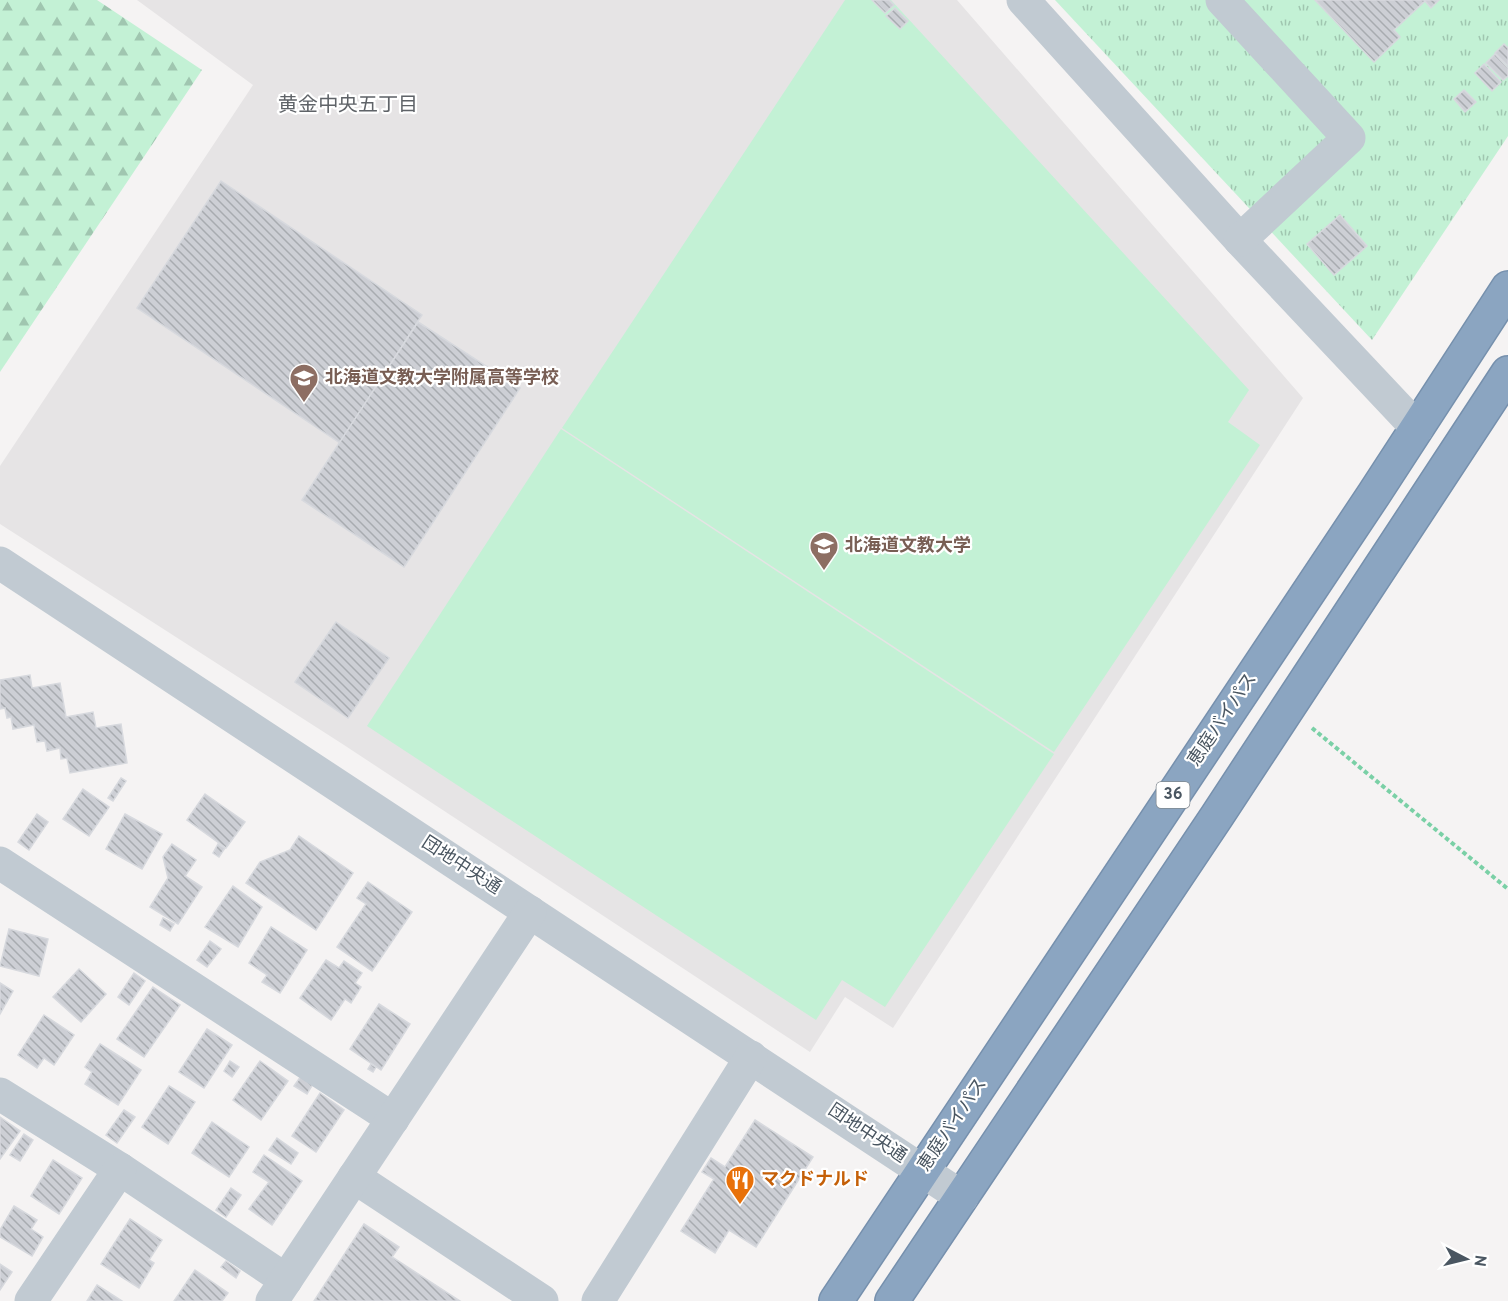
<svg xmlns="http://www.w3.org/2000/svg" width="1508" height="1301" font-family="Overpass,'Noto Sans JP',sans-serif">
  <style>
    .education { fill: #e6e4e5 }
    .grass { fill: url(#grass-tufts) }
    .forest { fill: url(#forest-firs) }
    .pitch { fill: #c3f1d5 }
    .building { fill: url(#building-back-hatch); stroke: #d7d9de; stroke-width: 1.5 }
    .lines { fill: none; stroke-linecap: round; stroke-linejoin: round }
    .highway-casing { stroke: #7690ad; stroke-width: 36 }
    .path { stroke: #7ad0a6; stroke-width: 4; stroke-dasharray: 4.5 3; stroke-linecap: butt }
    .minor { stroke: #c1cad2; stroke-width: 33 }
    .highway { stroke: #8ba5c1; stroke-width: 33 }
    .labels { text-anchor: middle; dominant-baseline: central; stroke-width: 4.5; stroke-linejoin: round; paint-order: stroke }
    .shield { fill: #fff; stroke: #808990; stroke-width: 1.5 }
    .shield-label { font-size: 16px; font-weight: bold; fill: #4a5661 }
    .education-label { font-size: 18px; font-weight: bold; fill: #785e54; stroke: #fff; text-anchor: start }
    .street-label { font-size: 18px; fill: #4a5661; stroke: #fff }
    .food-label { font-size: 18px; font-weight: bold; fill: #c56008; stroke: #fff; text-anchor: start }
    .neighbourhood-label { font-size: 20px; fill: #5f6368; stroke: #fff }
  </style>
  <defs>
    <pattern id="grass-tufts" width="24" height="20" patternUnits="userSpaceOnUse" patternTransform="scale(1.5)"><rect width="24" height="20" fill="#c3f1d5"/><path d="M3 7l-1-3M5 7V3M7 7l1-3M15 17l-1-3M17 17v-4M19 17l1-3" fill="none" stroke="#a0c6b0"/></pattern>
    <pattern id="forest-firs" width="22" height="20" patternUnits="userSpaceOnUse" patternTransform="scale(1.5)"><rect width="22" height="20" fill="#c3f1d5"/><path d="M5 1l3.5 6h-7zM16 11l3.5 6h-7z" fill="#a0c6b0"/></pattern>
    <pattern id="building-back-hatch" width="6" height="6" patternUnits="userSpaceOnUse" patternTransform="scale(1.5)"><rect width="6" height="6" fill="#cdcfd5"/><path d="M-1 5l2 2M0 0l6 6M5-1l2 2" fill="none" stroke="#a8abb0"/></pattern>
  </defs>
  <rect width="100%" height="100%" fill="#f5f3f3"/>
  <polygon class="education" points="137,0 957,0 1303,398 893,1028 845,997 810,1052 344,745 0,524 0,466 253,85"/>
  <polygon class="grass" points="1055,0 1508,0 1508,136 1372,340"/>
  <polygon class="forest" points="0,0 97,0 202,70 0,372"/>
  <g class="pitch">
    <polygon points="845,0 891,0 1249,390 1228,422 1260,445 1054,752 562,428"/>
    <polygon points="561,429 1054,754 885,1007 842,980 816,1020 367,726"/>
  </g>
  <g class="building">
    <polygon points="872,0 889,0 894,5 885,13"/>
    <polygon points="1315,0 1439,0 1431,8 1425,1 1394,30 1400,37 1374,62"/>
    <polygon points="895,8 908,21 900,29 886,16"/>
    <polygon points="1504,44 1508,48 1508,66 1495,53"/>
    <polygon points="1495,54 1508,68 1508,76 1503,80 1486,63"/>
    <polygon points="1484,64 1501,82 1492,91 1475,73"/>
    <polygon points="1464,90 1476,102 1465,112 1454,99"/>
    <polygon points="221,181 422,315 340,443 137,308"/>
    <polygon points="1340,215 1367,246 1334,275 1307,244"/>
    <polygon points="418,322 520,388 404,567 302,500"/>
    <polygon points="336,622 389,658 348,718 295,682"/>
    <polygon points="30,675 32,688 60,683 66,717 93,712 96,728 121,724 127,763 70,773 67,758 61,759 60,748 47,751 45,741 37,742 34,725 13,729 11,717 7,718 5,708 0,709 0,680"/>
    <polygon points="121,778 126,781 113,801 108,798"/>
    <polygon points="83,789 109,807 89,836 63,819"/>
    <polygon points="205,794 245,822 226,848 187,820"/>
    <polygon points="37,814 48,822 29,850 18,842"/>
    <polygon points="125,814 162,834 142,869 106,849"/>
    <polygon points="299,836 353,873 316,930 246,883 260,862 290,850"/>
    <polygon points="172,844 196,860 185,876 202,887 178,924 150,907 168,878 163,857"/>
    <polygon points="218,844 225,848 219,857 213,853"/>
    <polygon points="368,882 412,912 372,971 337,947 366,904 357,898"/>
    <polygon points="233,886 262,907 238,947 205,927"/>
    <polygon points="163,918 174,924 170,931 160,925"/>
    <polygon points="271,927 307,950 280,993 262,982 267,975 249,963"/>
    <polygon points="9,929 48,939 39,976 0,966"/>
    <polygon points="210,941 221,949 207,967 197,960"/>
    <polygon points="326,960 339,968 344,961 362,973 355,983 361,987 351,1003 345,999 331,1020 300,998"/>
    <polygon points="79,969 106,994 81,1022 53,997"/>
    <polygon points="134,973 145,981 129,1005 118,997"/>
    <polygon points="0,983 13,991 0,1014"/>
    <polygon points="153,987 180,1005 144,1057 117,1039"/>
    <polygon points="379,1004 410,1024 381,1070 350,1049"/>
    <polygon points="44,1015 74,1035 54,1065 44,1058 37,1068 18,1055"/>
    <polygon points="207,1029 232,1045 204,1088 179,1072"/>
    <polygon points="100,1044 141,1070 118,1105 85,1084 92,1072 85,1067"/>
    <polygon points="230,1061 239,1067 232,1077 224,1071"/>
    <polygon points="260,1061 288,1081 261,1120 233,1100"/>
    <polygon points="371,1064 376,1067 373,1072 368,1069"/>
    <polygon points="301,1076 313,1084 307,1094 294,1086"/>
    <polygon points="169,1086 195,1102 168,1144 142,1127"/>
    <polygon points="320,1093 344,1110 316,1152 292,1136"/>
    <polygon points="124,1110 135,1117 117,1143 106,1135"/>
    <polygon points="0,1117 20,1131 0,1159"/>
    <polygon points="755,1120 813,1157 756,1247 729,1230 715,1253 681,1231 714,1179 702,1172 711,1158 725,1167"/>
    <polygon points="212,1122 249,1147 229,1177 192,1153"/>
    <polygon points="24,1134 33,1140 20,1161 10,1155"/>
    <polygon points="277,1138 298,1153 291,1164 269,1150"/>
    <polygon points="264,1155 302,1181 272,1225 249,1209 269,1182 253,1172"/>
    <polygon points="53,1160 82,1178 59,1214 31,1196"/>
    <polygon points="231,1188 241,1195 226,1217 216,1210"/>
    <polygon points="14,1206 37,1220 31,1229 43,1237 32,1256 0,1237 0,1230"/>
    <polygon points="130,1219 162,1240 149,1260 154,1263 139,1288 101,1264"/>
    <polygon points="364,1224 399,1247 392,1257 460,1301 314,1301"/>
    <polygon points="226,1261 240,1271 236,1278 221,1267"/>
    <polygon points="0,1264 12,1272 0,1290"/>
    <polygon points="195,1270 228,1293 222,1301 174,1301"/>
    <polygon points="97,1285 122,1301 87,1301"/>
  </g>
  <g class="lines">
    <g class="highway-casing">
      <g id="highway">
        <polyline points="836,1301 1374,494 1508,288"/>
        <polyline points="892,1301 1217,816 1508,373"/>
      </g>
    </g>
    <polyline class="path" points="1312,728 1508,889"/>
    <g class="minor">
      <polyline points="1023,0 1240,240 1417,428"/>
      <polyline points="1222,0 1349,138 1240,240"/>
      <polyline points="0,563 962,1197"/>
      <polyline points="0,863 393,1119"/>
      <polyline points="0,1094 120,1169 286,1280"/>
      <polyline points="354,1177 542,1301"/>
      <polyline points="31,1301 120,1169"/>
      <polyline points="272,1301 530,912"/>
      <polyline points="598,1301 751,1057"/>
    </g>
    <use href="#highway" class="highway"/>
  </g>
  <defs>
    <g id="school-pin" transform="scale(1.5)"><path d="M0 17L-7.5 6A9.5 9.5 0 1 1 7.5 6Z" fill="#8d6e63" stroke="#fff"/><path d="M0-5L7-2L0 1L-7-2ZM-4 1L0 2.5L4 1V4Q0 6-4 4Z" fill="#fff"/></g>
    <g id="university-pin" transform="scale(1.5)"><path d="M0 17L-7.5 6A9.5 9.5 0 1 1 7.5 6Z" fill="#8d6e63" stroke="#fff"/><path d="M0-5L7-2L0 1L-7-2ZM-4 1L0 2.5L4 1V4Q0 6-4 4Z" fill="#fff"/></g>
    <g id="restaurant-pin" transform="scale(1.5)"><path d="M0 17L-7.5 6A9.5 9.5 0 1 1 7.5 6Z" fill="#e8710a" stroke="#fff"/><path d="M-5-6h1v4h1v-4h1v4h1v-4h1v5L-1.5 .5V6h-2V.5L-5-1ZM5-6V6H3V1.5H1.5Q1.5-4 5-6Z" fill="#fff"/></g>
  </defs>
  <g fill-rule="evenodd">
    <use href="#school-pin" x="304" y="378"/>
    <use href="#university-pin" x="824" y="546"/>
    <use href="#restaurant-pin" x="740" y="1180"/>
  </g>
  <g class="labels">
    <rect class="shield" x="1156.5" y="782" width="33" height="26" rx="4.5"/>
    <g class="shield-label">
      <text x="1173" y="795">36</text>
    </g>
    <g class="education-label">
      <text x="325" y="378">北海道文教大学附属高等学校</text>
      <text x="845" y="546">北海道文教大学</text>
    </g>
    <g class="street-label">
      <text transform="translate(1223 720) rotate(-56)">恵庭バイパス</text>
      <text transform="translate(461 866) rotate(33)">団地中央通</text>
      <text transform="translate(953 1125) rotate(-56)">恵庭バイパス</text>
      <text transform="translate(867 1134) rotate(34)">団地中央通</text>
    </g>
    <g class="food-label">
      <text x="761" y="1180">マクドナルド</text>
    </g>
    <g class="neighbourhood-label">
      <text x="348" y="106">黄金中央五丁目</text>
    </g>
  </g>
  <g transform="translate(1466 1259) rotate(97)" stroke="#ffffff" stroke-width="4.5" paint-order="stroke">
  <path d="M0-4.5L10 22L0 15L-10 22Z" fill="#4a5661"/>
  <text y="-9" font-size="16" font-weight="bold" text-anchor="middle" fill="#4a5661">N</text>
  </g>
</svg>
